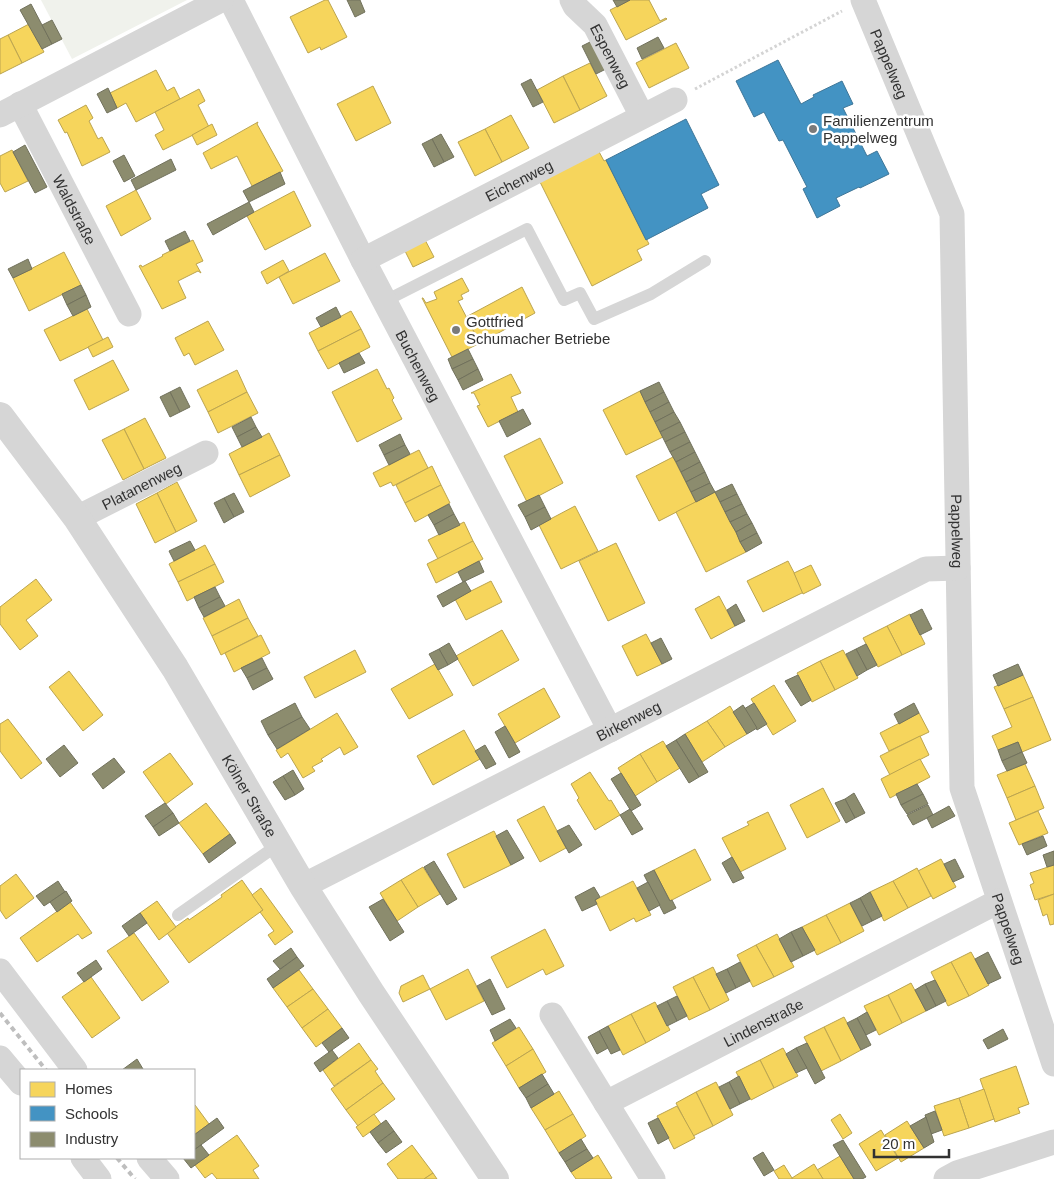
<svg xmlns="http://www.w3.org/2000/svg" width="1054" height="1179" font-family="Arial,sans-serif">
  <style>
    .green { fill: #f0f2ec }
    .homes { fill: #f6d55c; stroke: #bba44f }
    .schools { fill: #4393c3; stroke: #3e7698 }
    .industry { fill: #8c8c6e; stroke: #71715c }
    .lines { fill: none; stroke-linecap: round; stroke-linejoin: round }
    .path { stroke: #d4d4d4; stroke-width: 3; stroke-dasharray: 2.5 2.5; stroke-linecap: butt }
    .service { stroke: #d6d6d6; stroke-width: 12 }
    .minor { stroke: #d6d6d6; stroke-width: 25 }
    .tertiary { stroke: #d6d6d6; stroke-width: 28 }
    .rail { stroke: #bebebe; stroke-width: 4; stroke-dasharray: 5 4; stroke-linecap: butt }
    .poi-dot { fill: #7a7a7a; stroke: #fff; stroke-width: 2 }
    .labels { text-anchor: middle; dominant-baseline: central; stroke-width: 5; stroke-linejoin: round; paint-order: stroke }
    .street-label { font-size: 15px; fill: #323232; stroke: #fff }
    .poi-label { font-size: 15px; fill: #323232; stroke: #fff; text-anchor: start }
  </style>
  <rect width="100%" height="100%" fill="#fff"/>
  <polygon class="green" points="41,0 187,0 72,59"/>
  <g class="homes">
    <polygon points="325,0 328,0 347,37 321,50 320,47 308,53 290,17"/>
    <polygon points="630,0 649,0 660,21 666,18 667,19 626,40 610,10"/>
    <polygon points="29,24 44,52 22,63 8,35"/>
    <polygon points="8,35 22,63 0,74 0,39"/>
    <polygon points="676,43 689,68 649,88 636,63"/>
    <polygon points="590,63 607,96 580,110 563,76"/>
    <polygon points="156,70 167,91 174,87 180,99 136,122 126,103 117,108 110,93"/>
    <polygon points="563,76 580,110 554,123 537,90"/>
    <polygon points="373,86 391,123 356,141 337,104"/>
    <polygon points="199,89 205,101 198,105 209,127 163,150 155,135 164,130 155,112"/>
    <polygon points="86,105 93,118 89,121 98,139 102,137 110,152 82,166 67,132 65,133 58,120"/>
    <polygon points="511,115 529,148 502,162 485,129"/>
    <polygon points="258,122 257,124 283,171 252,186 237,156 211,169 203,153"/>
    <polygon points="212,124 217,135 197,145 192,135"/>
    <polygon points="485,129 502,162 475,176 458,142"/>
    <polygon points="597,148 604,161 606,160 649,244 637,250 642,260 592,286 538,178"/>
    <polygon points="12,150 28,181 5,192 0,183 0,156"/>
    <polygon points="136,190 151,219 121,236 106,206"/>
    <polygon points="294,191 311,226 265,250 247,216"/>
    <polygon points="423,236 434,257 413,267 403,247"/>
    <polygon points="193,240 203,261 196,264 201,273 198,271 178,281 186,298 162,309 139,266 141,265 142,267 163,256 162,255"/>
    <polygon points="64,252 81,285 29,311 13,278"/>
    <polygon points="325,253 340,281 293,304 279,277"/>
    <polygon points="283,260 289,271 267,284 261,272"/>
    <polygon points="462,278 469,291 461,295 463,299 458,301 480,343 452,357 422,298 423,298 426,303 437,299 434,292"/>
    <polygon points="522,287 535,313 480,343 466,317"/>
    <polygon points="87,309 103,340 60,361 44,330"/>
    <polygon points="351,311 361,329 318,351 309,333"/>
    <polygon points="208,321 224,350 195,365 189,353 184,356 175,338"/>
    <polygon points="361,329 370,347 328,369 318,351"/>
    <polygon points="108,337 113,347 93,357 88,347"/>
    <polygon points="113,360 129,390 89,410 74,380"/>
    <polygon points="377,369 387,389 389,388 394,398 392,400 402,419 357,442 332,392"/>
    <polygon points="237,370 247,392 208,412 197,390"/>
    <polygon points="511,374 521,393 511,397 518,412 488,427 477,406 480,405 474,393 471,393"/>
    <polygon points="640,391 663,437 626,455 603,410"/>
    <polygon points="247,392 258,413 218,433 208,412"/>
    <polygon points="145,418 166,458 144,469 124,429"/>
    <polygon points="124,429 144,469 123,480 102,440"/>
    <polygon points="269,433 280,455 239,475 229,454"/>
    <polygon points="540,438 563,483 527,502 504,456"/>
    <polygon points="419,450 428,468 393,486 391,482 380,487 373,473"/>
    <polygon points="280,455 290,476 250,497 239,475"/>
    <polygon points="673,457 696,502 659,521 636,476"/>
    <polygon points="432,466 441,485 405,503 396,485"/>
    <polygon points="177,482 197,521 176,532 157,493"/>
    <polygon points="441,485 450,503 415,522 405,503"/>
    <polygon points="715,492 746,552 706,572 676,512"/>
    <polygon points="157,493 176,532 155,543 136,504"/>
    <polygon points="575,506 598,551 561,569 539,525"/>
    <polygon points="464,522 473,541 438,559 428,540"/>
    <polygon points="473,541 483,559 436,583 427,564"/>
    <polygon points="616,543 645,603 608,621 579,561"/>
    <polygon points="205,545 215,564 178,582 169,564"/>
    <polygon points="788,561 804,592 763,612 747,581"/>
    <polygon points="215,564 224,582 187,601 178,582"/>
    <polygon points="811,565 821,585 803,594 794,573"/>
    <polygon points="36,579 52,600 26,620 38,636 20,650 0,624 0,607"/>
    <polygon points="491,581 502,602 466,620 455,599"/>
    <polygon points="719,596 735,626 711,639 695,609"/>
    <polygon points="239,599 248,618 212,636 203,618"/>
    <polygon points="910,614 925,644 902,655 887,626"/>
    <polygon points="248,618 258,636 221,655 212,636"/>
    <polygon points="887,626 902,655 878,667 863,638"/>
    <polygon points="502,630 519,660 473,686 456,656"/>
    <polygon points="646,634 662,664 637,676 622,646"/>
    <polygon points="261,635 270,653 234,672 225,653"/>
    <polygon points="355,650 366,672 315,698 304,677"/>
    <polygon points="843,650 858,678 835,690 820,661"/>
    <polygon points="820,661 835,690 812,702 797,673"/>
    <polygon points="435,664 453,695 409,719 391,689"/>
    <polygon points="69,671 103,715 83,731 49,687"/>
    <polygon points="1023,675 1033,697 1004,709 994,687"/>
    <polygon points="774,685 796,721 773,735 751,699"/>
    <polygon points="544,688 560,717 515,743 498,714"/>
    <polygon points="1033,697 1051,740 1022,752 1018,742 998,750 992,736 1012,727 1004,709"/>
    <polygon points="730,706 747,734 725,747 707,721"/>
    <polygon points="337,713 358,747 344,755 340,747 321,759 323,761 312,767 315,771 303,778 288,753 281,758 276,750"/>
    <polygon points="919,713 929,732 889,751 880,733"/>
    <polygon points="8,719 42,763 21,779 0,751 0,724"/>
    <polygon points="707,721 725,747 702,762 685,734"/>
    <polygon points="464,730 480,759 433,785 417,756"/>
    <polygon points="920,736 929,755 890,775 880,756"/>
    <polygon points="663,741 680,768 657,782 640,754"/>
    <polygon points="170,753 193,784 166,804 143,772"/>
    <polygon points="640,754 657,782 635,796 618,768"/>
    <polygon points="920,759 930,777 890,798 881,779"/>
    <polygon points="1025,764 1035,786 1007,798 997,775"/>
    <polygon points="590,772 609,801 611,800 620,815 595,830 577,800 579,798 571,784"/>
    <polygon points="1035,786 1044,808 1016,820 1007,798"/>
    <polygon points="823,788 840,821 807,838 790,805"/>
    <polygon points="206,803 230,834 203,854 179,823"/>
    <polygon points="544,806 566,848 540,862 517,820"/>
    <polygon points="1038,811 1048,833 1019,845 1009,823"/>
    <polygon points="768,812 786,849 740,872 722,838 749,825 747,822"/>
    <polygon points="494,831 511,865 464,888 447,854"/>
    <polygon points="695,849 711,880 670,901 654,870"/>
    <polygon points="941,859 956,887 933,899 918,871"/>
    <polygon points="1054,865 1054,894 1035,900 1030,885 1034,883 1030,873"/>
    <polygon points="423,867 440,894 418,907 401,880"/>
    <polygon points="917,868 931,896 908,908 893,881"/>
    <polygon points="16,874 34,898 6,919 0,910 0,886"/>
    <polygon points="242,880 263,910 189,963 167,933 188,918 189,920 222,897 221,895"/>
    <polygon points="401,880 418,907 397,921 380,893"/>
    <polygon points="633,881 651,915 636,922 634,918 610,931 595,900"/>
    <polygon points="893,881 908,908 884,921 870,892"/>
    <polygon points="261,888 293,932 275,945 268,935 274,931 260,912 263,910 252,895"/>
    <polygon points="1054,894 1054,924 1050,925 1047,914 1043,916 1038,900"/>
    <polygon points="157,901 176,927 159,940 140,913"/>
    <polygon points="70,902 92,933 82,939 78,934 37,962 20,938"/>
    <polygon points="850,903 864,931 841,943 826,915"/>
    <polygon points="826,915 841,943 817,955 802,927"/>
    <polygon points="545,929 564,966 546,975 543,969 507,988 491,957"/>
    <polygon points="134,933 169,982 142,1001 107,951"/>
    <polygon points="777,934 794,967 774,977 756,945"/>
    <polygon points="756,945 774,977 753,987 737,955"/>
    <polygon points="971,952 989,985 969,996 951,962"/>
    <polygon points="951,962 969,996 948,1006 931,972"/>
    <polygon points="713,967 729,1000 710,1010 693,977"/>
    <polygon points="468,969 484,1001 446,1020 430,989"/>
    <polygon points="299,970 313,989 287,1007 273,988"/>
    <polygon points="423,975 430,989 403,1002 399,993 401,986"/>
    <polygon points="91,977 120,1018 92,1038 62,997"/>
    <polygon points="693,977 710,1010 689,1020 673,987"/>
    <polygon points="911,983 926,1011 902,1023 888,995"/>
    <polygon points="313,989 328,1009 302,1028 287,1007"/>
    <polygon points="888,995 902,1023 879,1035 864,1006"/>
    <polygon points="655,1002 670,1030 646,1043 631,1014"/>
    <polygon points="328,1009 342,1028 316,1047 302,1028"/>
    <polygon points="631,1014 646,1043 623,1055 608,1026"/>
    <polygon points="844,1017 861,1050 841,1061 824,1027"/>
    <polygon points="519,1027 533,1049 506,1066 492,1043"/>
    <polygon points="824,1027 841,1061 821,1071 804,1037"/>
    <polygon points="359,1043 371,1060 334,1086 323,1070"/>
    <polygon points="783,1048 798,1076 774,1088 760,1060"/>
    <polygon points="533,1049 546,1072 519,1088 506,1066"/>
    <polygon points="371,1060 378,1069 375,1071 383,1083 346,1110 331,1089"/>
    <polygon points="760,1060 774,1088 751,1100 736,1072"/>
    <polygon points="1016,1066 1029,1104 1018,1108 1020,1113 995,1122 980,1079"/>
    <polygon points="716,1082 733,1115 713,1126 696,1092"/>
    <polygon points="383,1083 395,1099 358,1126 346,1110"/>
    <polygon points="984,1089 994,1119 969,1128 959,1098"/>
    <polygon points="559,1091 573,1114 545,1130 531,1108"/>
    <polygon points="696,1092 713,1126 693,1136 676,1103"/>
    <polygon points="959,1098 969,1128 944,1136 934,1106"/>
    <polygon points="195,1105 209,1124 194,1135 194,1106"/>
    <polygon points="677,1106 695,1138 674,1149 657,1116"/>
    <polygon points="374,1114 381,1124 363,1137 356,1127"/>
    <polygon points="573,1114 586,1136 559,1153 545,1130"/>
    <polygon points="840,1114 852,1133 843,1139 831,1120"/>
    <polygon points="907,1121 924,1148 901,1162 885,1135"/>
    <polygon points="881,1130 898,1158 876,1171 859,1144"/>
    <polygon points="237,1135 259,1166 253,1170 259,1179 217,1179 212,1173 205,1178 195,1165"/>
    <polygon points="412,1145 433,1173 424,1179 398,1179 387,1164"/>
    <polygon points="598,1155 612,1178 610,1179 576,1179 571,1172"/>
    <polygon points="840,1156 854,1179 823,1179 817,1170"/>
    <polygon points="814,1164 823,1179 792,1179 792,1178"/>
    <polygon points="784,1165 792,1178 792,1179 779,1179 774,1171"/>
    <polygon points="433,1173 437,1179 424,1179"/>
  </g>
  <g class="schools">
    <polygon points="778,60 801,104 814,97 813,95 842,81 853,104 843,108 867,156 877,151 889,174 860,188 859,187 836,198 840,206 817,218 803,189 807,187 783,140 779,141 764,112 754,117 736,81"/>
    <polygon points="686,119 719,185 701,194 708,208 646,240 606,160"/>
  </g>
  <g class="industry">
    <polygon points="347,0 360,0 365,12 355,17"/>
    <polygon points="613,0 630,0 617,7"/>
    <polygon points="31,4 52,44 42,49 20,10"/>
    <polygon points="52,20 62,39 52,44 42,25"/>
    <polygon points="658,37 664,48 642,59 637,48"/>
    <polygon points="592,41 606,69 596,74 582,46"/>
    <polygon points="531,79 543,102 533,107 521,84"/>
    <polygon points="108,88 117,108 107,113 97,94"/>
    <polygon points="441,134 454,157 444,162 432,139"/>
    <polygon points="432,139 444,162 434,167 422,144"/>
    <polygon points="25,145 47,187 35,193 13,152"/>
    <polygon points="124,155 135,176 124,182 113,161"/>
    <polygon points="171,159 176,170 136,190 131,180"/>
    <polygon points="280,172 285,184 249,202 243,191"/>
    <polygon points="249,202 254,212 213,235 207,224"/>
    <polygon points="185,231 190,241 170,251 165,241"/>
    <polygon points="28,259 32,269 13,278 8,269"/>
    <polygon points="81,285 86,295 67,305 62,294"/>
    <polygon points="86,295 91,307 73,316 67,305"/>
    <polygon points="336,307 341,317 321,327 316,318"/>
    <polygon points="468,349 473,359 452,369 448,359"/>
    <polygon points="359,353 365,363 344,373 339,363"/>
    <polygon points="473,359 478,369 458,380 452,369"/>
    <polygon points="478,369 483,380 463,390 458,380"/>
    <polygon points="659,382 664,392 645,402 640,391"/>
    <polygon points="180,387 190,407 180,412 170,392"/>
    <polygon points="170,392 180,412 170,417 160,397"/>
    <polygon points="664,392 669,402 650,412 645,402"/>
    <polygon points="669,402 674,412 655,422 650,412"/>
    <polygon points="523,409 531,424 507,437 499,421"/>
    <polygon points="674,412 680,422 660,432 655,422"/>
    <polygon points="251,417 256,427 237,437 232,427"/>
    <polygon points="680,422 685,432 665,442 660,432"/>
    <polygon points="256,427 262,437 242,447 237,437"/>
    <polygon points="685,432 690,442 670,452 665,442"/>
    <polygon points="400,434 405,445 384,455 379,445"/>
    <polygon points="690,442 695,452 676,462 670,452"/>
    <polygon points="405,445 410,454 389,465 384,455"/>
    <polygon points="695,452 700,462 681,472 676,462"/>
    <polygon points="700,462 705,472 686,482 681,472"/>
    <polygon points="705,472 710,483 691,492 686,482"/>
    <polygon points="710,483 715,492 696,502 691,492"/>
    <polygon points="732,484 737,494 720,502 715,492"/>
    <polygon points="234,493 244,512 234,517 224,498"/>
    <polygon points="737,494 742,504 725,512 720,502"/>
    <polygon points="539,495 545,507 525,517 518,505"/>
    <polygon points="224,498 234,517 224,523 214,503"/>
    <polygon points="449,504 454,514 434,525 428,515"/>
    <polygon points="742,504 747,514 730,522 725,512"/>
    <polygon points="545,507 551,519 531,530 525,517"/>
    <polygon points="454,514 460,525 439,535 434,525"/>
    <polygon points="747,514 752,523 736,532 730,522"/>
    <polygon points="752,523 757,533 740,542 736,532"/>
    <polygon points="757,533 762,543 746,552 740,542"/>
    <polygon points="190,541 195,550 174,561 169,551"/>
    <polygon points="479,561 484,572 463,582 458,572"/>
    <polygon points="465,581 471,591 443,607 437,596"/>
    <polygon points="215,587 220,597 199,608 194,597"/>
    <polygon points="220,597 225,606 204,617 199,608"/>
    <polygon points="736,604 745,621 735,626 727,610"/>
    <polygon points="922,609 932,629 920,635 910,615"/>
    <polygon points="661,638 672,659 662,664 651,643"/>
    <polygon points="449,643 458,659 448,665 439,649"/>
    <polygon points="866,644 877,665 867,670 856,649"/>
    <polygon points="439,649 448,665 438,670 429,654"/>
    <polygon points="856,649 867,670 857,676 846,654"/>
    <polygon points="262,658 267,668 247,678 241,668"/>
    <polygon points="1018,664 1023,675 998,686 993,675"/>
    <polygon points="267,668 273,679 253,690 247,678"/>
    <polygon points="798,675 811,700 801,706 785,681"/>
    <polygon points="295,703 302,717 268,735 261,721"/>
    <polygon points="754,703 767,724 757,730 744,709"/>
    <polygon points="914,703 919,713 899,724 894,714"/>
    <polygon points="743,705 757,728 747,734 733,712"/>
    <polygon points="302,717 310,729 277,749 268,735"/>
    <polygon points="505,726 520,752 509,758 495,732"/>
    <polygon points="685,734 708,772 699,777 676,740"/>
    <polygon points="676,740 699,777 689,783 666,746"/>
    <polygon points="1018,742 1022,752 1002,761 998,750"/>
    <polygon points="64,745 78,763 60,777 46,759"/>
    <polygon points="485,745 496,764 486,769 475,751"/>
    <polygon points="1022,752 1027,763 1007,771 1002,761"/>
    <polygon points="114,758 125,772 103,789 92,774"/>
    <polygon points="293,770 304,789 295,795 283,776"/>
    <polygon points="621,773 641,805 631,811 611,779"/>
    <polygon points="283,776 295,795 285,800 273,782"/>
    <polygon points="917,784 923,794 901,805 896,794"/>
    <polygon points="854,793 865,813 855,818 845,799"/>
    <polygon points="923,794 928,804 907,814 901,805"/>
    <polygon points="845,799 855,818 846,823 835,803"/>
    <polygon points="165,803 173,813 153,827 145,816"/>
    <polygon points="928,805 933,815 913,825 907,815"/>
    <polygon points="949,806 955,816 932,828 927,818"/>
    <polygon points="630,809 643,829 632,835 620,815"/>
    <polygon points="173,813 179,823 159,836 153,827"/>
    <polygon points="569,825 582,845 569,853 557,831"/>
    <polygon points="507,830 524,858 511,865 496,836"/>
    <polygon points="230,834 236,843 209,863 203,854"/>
    <polygon points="1043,836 1047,846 1027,855 1022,844"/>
    <polygon points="1054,851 1054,865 1047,867 1043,855"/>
    <polygon points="732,857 744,878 733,883 722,863"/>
    <polygon points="955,859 964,877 953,882 944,864"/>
    <polygon points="434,861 457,899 447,905 424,867"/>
    <polygon points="654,870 670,901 672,900 676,908 664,914 644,875"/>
    <polygon points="58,881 65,892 44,906 36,896"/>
    <polygon points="648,882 660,905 649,911 637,888"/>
    <polygon points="594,887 600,897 595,900 597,904 582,911 575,897"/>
    <polygon points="66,891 72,901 57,912 50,902"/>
    <polygon points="870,892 882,916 872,921 860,898"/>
    <polygon points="860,898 872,921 862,926 850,903"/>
    <polygon points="383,899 404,932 390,941 369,907"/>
    <polygon points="140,913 147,923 129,936 122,926"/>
    <polygon points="802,927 815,950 803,956 791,932"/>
    <polygon points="791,932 803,956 791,962 779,939"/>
    <polygon points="291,948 297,957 280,969 273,961"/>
    <polygon points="988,952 1001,978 988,984 975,959"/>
    <polygon points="297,957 304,966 273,988 267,979"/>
    <polygon points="96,960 102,969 84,982 77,973"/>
    <polygon points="740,962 750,981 736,988 727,969"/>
    <polygon points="727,969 736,988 726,993 716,974"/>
    <polygon points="490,979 505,1009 492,1015 477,986"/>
    <polygon points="935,980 946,1001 936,1006 925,984"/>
    <polygon points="925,984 936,1006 926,1011 915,990"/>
    <polygon points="677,996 687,1016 677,1021 667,1001"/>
    <polygon points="667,1001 677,1021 667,1026 657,1006"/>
    <polygon points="867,1012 876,1030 866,1035 857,1018"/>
    <polygon points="857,1018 871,1045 861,1050 847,1023"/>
    <polygon points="510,1019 516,1028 495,1041 490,1030"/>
    <polygon points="608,1026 620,1050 611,1054 599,1031"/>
    <polygon points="342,1028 349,1038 329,1052 322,1043"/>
    <polygon points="1003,1029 1008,1039 988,1049 983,1040"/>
    <polygon points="599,1031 608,1048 597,1054 588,1037"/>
    <polygon points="807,1043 825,1078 815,1084 796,1048"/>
    <polygon points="796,1048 807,1068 796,1073 786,1054"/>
    <polygon points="332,1050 338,1058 320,1072 314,1063"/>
    <polygon points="137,1059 143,1069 141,1070 122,1070"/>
    <polygon points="542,1074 548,1084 526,1098 519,1088"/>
    <polygon points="739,1076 750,1099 740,1104 729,1082"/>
    <polygon points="729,1082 740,1104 730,1109 719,1087"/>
    <polygon points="548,1084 554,1094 531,1108 526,1098"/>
    <polygon points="935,1111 942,1130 931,1134 925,1115"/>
    <polygon points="926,1117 934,1142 924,1148 910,1126"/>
    <polygon points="217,1118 224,1128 194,1150 194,1135"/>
    <polygon points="658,1118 669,1138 658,1144 648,1123"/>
    <polygon points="386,1120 394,1131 378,1143 370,1132"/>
    <polygon points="394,1131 402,1142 386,1153 378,1143"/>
    <polygon points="581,1139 587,1149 565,1162 559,1153"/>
    <polygon points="843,1140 866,1177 862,1179 854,1179 833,1145"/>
    <polygon points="201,1145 209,1155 191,1168 183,1158 194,1158 194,1150"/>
    <polygon points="587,1149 593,1158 571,1172 565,1162"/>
    <polygon points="763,1152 774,1170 764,1176 753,1158"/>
  </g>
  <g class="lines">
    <polyline class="path" points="695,89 842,11"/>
    <g class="service">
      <polyline points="385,301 527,229 564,300 580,293 594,319 651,294 705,261"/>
      <polyline points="178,915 279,844"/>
    </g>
    <g class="minor">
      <path id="s1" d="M231,0l132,260 247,470"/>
      <path id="s2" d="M572,0l3,6 20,19 47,91"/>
      <path id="s3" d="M863,0l89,214 10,574 92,276"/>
      <path id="s4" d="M20,104l109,210"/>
      <polyline points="0,115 221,0"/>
      <path id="s5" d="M363,260l312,-160"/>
      <path id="s6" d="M77,518l129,-65"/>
      <path id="s7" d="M303,886l623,-317 32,-1"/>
      <polyline points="0,971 75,1070"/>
      <polyline points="552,1015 606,1103"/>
      <polyline points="0,1058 21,1083"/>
      <polyline points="83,1158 99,1179"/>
      <polyline points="149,1158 167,1179"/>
      <path id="s8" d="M653,1179l-47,-76 393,-202"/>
      <polyline points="946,1179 957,1173 1054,1142"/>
    </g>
    <path class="tertiary" id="s9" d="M0,416l77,102 98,150 128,218 68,107 124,186"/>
    <g class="rail">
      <polyline points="0,1013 46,1070"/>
      <polyline points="117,1158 135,1179"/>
    </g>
  </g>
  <g class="poi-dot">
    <circle cx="813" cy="129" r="5"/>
    <circle cx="456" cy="330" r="5"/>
  </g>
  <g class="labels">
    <g class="street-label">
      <text stroke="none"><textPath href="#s2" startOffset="69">Espenweg</textPath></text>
      <text stroke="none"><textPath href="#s3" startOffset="69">Pappelweg</textPath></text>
      <text stroke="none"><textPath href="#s5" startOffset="175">Eichenweg</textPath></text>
      <text stroke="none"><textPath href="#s4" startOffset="119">Waldstraße</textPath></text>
      <text stroke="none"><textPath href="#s1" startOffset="411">Buchenweg</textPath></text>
      <text stroke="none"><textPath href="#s6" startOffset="72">Platanenweg</textPath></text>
      <text stroke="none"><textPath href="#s3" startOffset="549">Pappelweg</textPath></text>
      <text stroke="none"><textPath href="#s7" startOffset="365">Birkenweg</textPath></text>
      <text stroke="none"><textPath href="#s9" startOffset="455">Kölner Straße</textPath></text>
      <text stroke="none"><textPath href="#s3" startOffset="954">Pappelweg</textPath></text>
      <text stroke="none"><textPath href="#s8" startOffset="266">Lindenstraße</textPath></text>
    </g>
    <g class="poi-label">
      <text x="823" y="120">Familienzentrum<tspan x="823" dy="17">Pappelweg</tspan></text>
      <text x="466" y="321">Gottfried<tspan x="466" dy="17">Schumacher Betriebe</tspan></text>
    </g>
  </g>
  <rect x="20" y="1069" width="175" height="90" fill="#ffffff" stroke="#adadad"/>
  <rect x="30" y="1082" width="25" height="15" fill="#f6d55c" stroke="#adadad"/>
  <text x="65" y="1094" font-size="15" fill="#323232">Homes</text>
  <rect x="30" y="1106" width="25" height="15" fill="#4393c3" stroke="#adadad"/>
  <text x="65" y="1119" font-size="15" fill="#323232">Schools</text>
  <rect x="30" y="1132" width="25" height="15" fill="#8c8c6e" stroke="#adadad"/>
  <text x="65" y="1144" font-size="15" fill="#323232">Industry</text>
  <path d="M874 1149v8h75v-8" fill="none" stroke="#323232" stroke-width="2.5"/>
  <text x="882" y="1149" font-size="15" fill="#323232" stroke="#ffffff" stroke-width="4" paint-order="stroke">20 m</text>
</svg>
